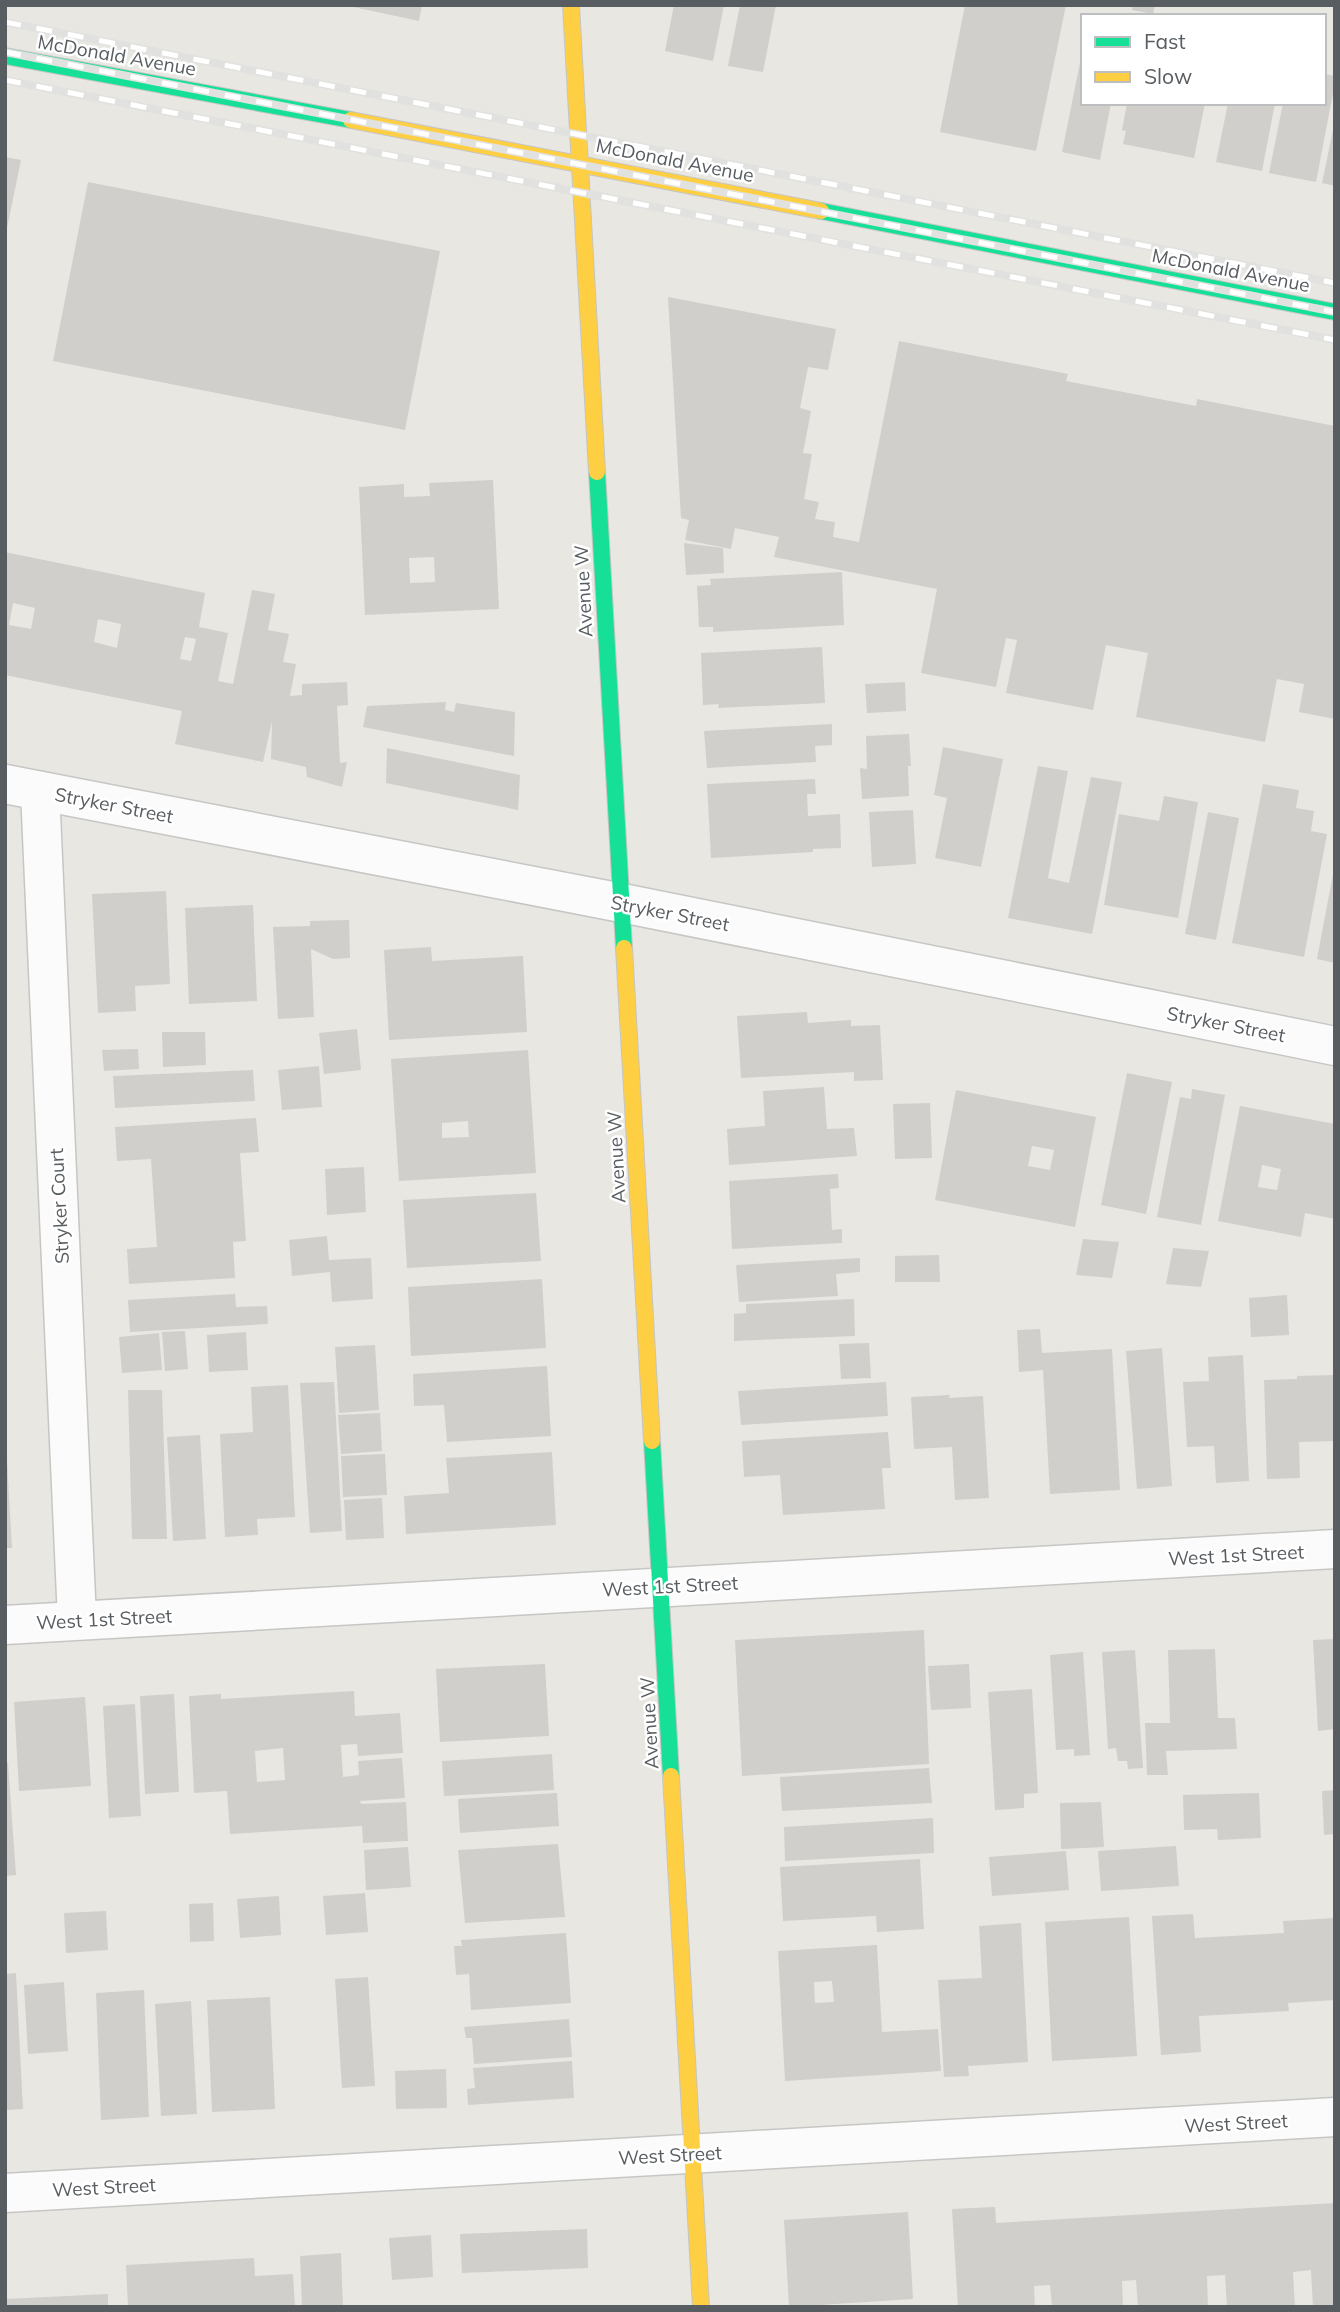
<svg xmlns="http://www.w3.org/2000/svg" width="1340" height="2312" font-family="Mulish,sans-serif">
  <style>
    .building { fill: #d1cfcc; fill-rule: evenodd }
    .lines { fill: none; stroke-linecap: round; stroke-linejoin: round }
    .street-casing { stroke: #c6c6c5; stroke-width: 41 }
    .fast-casing { stroke: #c5c5c5; stroke-width: 18 }
    .slow-casing { stroke: #c5c5c5; stroke-width: 18 }
    .street { stroke: #fcfbfb; stroke-width: 38 }
    .fast { stroke: #16e098; stroke-width: 16 }
    .slow { stroke: #ffcf43; stroke-width: 16 }
    .rail-casing { stroke: #e1e1e0; stroke-width: 8 }
    .rail { stroke: #fff; stroke-width: 5; stroke-dasharray: 16; stroke-linecap: butt }
    .labels { text-anchor: middle; dominant-baseline: central; stroke-width: 5; stroke-linejoin: round; paint-order: stroke }
    .street-label { font-size: 19px; fill: #585d61; stroke: #fff }
  </style>
  <rect width="100%" height="100%" fill="#e9e7e2"/>
  <g class="building">
    <polygon points="344,5 422,5 419,21"/>
    <polygon points="674,5 724,5 713,61 665,51"/>
    <polygon points="740,5 776,5 763,72 728,66"/>
    <polygon points="965,5 1066,5 1036,151 940,132"/>
    <polygon points="1133,5 1155,5 1153,14 1132,10"/>
    <polygon points="1082,53 1083,103 1111,103 1100,160 1062,152"/>
    <polygon points="1324,74 1335,76 1335,83 1316,182 1269,173 1283,103 1324,103"/>
    <polygon points="1127,103 1205,103 1194,158 1123,144 1126,131 1122,130"/>
    <polygon points="1228,103 1275,103 1262,171 1216,162"/>
    <polygon points="1334,125 1335,125 1335,186 1322,183"/>
    <polygon points="5,157 21,160 6,233 5,233"/>
    <polygon points="88,182 440,251 405,430 53,361"/>
    <polygon points="668,297 836,329 828,370 808,367 800,408 811,411 803,453 812,454 804,499 819,502 815,519 835,522 833,537 859,542 899,341 1068,374 1066,381 1196,406 1197,399 1335,426 1335,719 1299,712 1304,684 1277,679 1265,742 1136,717 1148,653 1106,645 1093,710 1006,693 1017,640 1006,638 996,687 921,673 937,589 774,557 779,537 735,528 731,549 685,540 689,520 681,518"/>
    <path d="M493,480l6,129 -134,6 -6,-128 45,-3v13l26,-1 -1,-13zM434,557l1,25 -25,1 -1,-25z"/>
    <polygon points="684,543 723,548 724,573 686,575"/>
    <path d="M5,552l200,41 -6,34 29,6 -10,48 15,3 19,-94 23,4 -7,36 21,4 -6,28 13,2 -6,32 12,-1v-11l45,-2 1,23 -11,1 3,57 7,-1 -5,25 -35,-10 -1,-10 -35,-8 1,-38 -9,41 -88,-18 7,-33 -177,-36zM13,603l22,5 -4,21 -22,-4zM98,619l23,5 -4,24 -23,-6zM185,637l11,2 -5,22 -11,-2z"/>
    <polygon points="842,572 844,625 713,632 713,627 699,627 697,586 711,585 710,579"/>
    <polygon points="822,647 825,703 718,708 719,704 703,705 701,653"/>
    <polygon points="905,682 906,711 867,713 865,684"/>
    <polygon points="446,702 445,710 454,712 456,703 515,712 514,756 363,727 367,706"/>
    <polygon points="832,724 832,745 815,746 816,762 707,768 704,731"/>
    <polygon points="909,734 911,766 908,766 909,796 862,799 860,768 867,769 866,736"/>
    <polygon points="943,747 1003,759 981,867 935,858 947,798 934,795"/>
    <polygon points="387,748 520,775 518,810 386,783"/>
    <polygon points="1038,766 1068,771 1048,878 1069,883 1091,777 1122,782 1092,934 1008,918"/>
    <polygon points="815,779 816,794 807,794 808,816 840,814 841,848 813,849 813,852 711,858 707,784"/>
    <polygon points="1263,784 1299,790 1296,808 1314,811 1311,831 1327,834 1304,957 1232,943"/>
    <polygon points="1164,796 1198,802 1178,918 1104,905 1119,814 1159,821"/>
    <polygon points="913,810 916,864 872,867 869,812"/>
    <polygon points="1208,812 1239,818 1216,940 1185,934"/>
    <polygon points="1333,874 1335,874 1335,963 1317,959"/>
    <polygon points="166,891 170,984 135,986 136,1011 98,1013 92,894"/>
    <polygon points="253,905 257,1001 189,1004 185,908"/>
    <polygon points="349,920 350,958 333,959 311,949 314,1017 278,1019 273,927 310,926 310,921"/>
    <polygon points="431,947 432,961 523,956 527,1032 389,1040 384,950"/>
    <polygon points="807,1012 808,1023 851,1020 851,1026 880,1025 883,1080 854,1081 854,1072 741,1078 737,1016"/>
    <polygon points="357,1029 361,1070 324,1074 319,1033"/>
    <polygon points="162,1032 205,1032 206,1065 163,1067"/>
    <polygon points="138,1049 139,1069 104,1071 102,1050"/>
    <path d="M528,1050l8,123 -137,8 -8,-122zM468,1121l1,16 -27,1v-15z"/>
    <polygon points="319,1066 322,1107 282,1110 278,1070"/>
    <polygon points="253,1070 255,1101 115,1108 113,1076"/>
    <polygon points="1127,1073 1172,1082 1146,1214 1101,1205"/>
    <polygon points="824,1087 827,1129 854,1128 857,1156 729,1165 727,1129 765,1126 763,1091"/>
    <polygon points="1192,1089 1225,1095 1201,1225 1157,1217 1180,1097 1191,1099"/>
    <path d="M956,1090l140,27 -21,110 -140,-27zM1032,1146l22,4 -4,20 -22,-4z"/>
    <polygon points="930,1103 932,1158 895,1159 893,1104"/>
    <path d="M1240,1106l95,18v95l-30,-6 -4,24 -83,-16zM1262,1165l19,4 -4,21 -19,-3z"/>
    <polygon points="256,1118 259,1152 240,1153 246,1241 233,1242 235,1278 129,1284 127,1249 157,1247 151,1159 117,1161 115,1127"/>
    <polygon points="364,1167 366,1212 327,1215 325,1169"/>
    <polygon points="838,1174 839,1188 830,1189 832,1230 842,1229 842,1243 732,1249 729,1181"/>
    <polygon points="536,1193 541,1261 407,1268 403,1200"/>
    <polygon points="327,1236 329,1260 371,1258 373,1299 332,1302 330,1272 292,1276 289,1240"/>
    <polygon points="1083,1239 1119,1242 1112,1278 1076,1275"/>
    <polygon points="1173,1248 1209,1251 1201,1287 1166,1284"/>
    <polygon points="939,1255 940,1282 895,1282 895,1256"/>
    <polygon points="860,1258 860,1272 836,1274 838,1296 739,1302 736,1265"/>
    <polygon points="542,1279 546,1348 411,1356 408,1287"/>
    <polygon points="235,1294 236,1307 267,1306 268,1324 130,1332 128,1300"/>
    <polygon points="1287,1295 1289,1335 1251,1337 1249,1298"/>
    <polygon points="854,1299 855,1336 734,1341 734,1314 746,1313 746,1304"/>
    <polygon points="1040,1329 1042,1353 1112,1349 1120,1490 1050,1494 1043,1370 1019,1372 1017,1330"/>
    <polygon points="185,1331 188,1369 165,1371 162,1332"/>
    <polygon points="246,1332 248,1370 209,1372 207,1335"/>
    <polygon points="159,1333 162,1370 122,1373 119,1337"/>
    <polygon points="869,1343 871,1378 841,1379 839,1344"/>
    <polygon points="375,1345 379,1410 339,1413 335,1347"/>
    <polygon points="1162,1348 1172,1486 1137,1489 1126,1351"/>
    <polygon points="1243,1355 1249,1481 1216,1483 1214,1446 1187,1447 1183,1382 1209,1381 1208,1357"/>
    <polygon points="547,1366 551,1436 447,1442 444,1405 414,1406 413,1374"/>
    <polygon points="1335,1375 1335,1441 1299,1442 1300,1478 1267,1479 1264,1380 1297,1379 1297,1376"/>
    <polygon points="334,1382 342,1531 310,1533 300,1383"/>
    <polygon points="886,1382 888,1416 741,1425 738,1391"/>
    <polygon points="288,1385 295,1517 257,1519 258,1535 225,1537 220,1434 253,1432 251,1387"/>
    <polygon points="128,1390 162,1390 167,1539 132,1539"/>
    <polygon points="950,1395 949,1398 983,1396 989,1498 955,1500 952,1447 914,1449 911,1397"/>
    <polygon points="380,1413 382,1451 341,1454 338,1415"/>
    <polygon points="888,1432 891,1468 882,1468 885,1509 783,1515 780,1475 744,1477 742,1441"/>
    <polygon points="200,1435 206,1539 173,1541 167,1437"/>
    <polygon points="552,1452 556,1525 406,1534 404,1496 449,1493 446,1458"/>
    <polygon points="385,1454 387,1495 343,1497 341,1456"/>
    <polygon points="5,1460 7,1460 12,1548 5,1548"/>
    <polygon points="382,1498 384,1538 346,1540 344,1500"/>
    <polygon points="924,1630 929,1764 742,1776 735,1640"/>
    <polygon points="1335,1639 1335,1729 1318,1731 1313,1640"/>
    <polygon points="1215,1649 1218,1718 1235,1718 1237,1749 1166,1751 1168,1775 1147,1775 1145,1723 1170,1723 1168,1650"/>
    <polygon points="1135,1650 1143,1768 1128,1769 1127,1761 1118,1761 1116,1748 1108,1749 1102,1652"/>
    <polygon points="1083,1652 1090,1755 1074,1756 1074,1749 1056,1750 1050,1655"/>
    <polygon points="545,1664 549,1736 440,1742 436,1669"/>
    <polygon points="969,1664 971,1708 931,1710 928,1666"/>
    <polygon points="1032,1689 1038,1793 1024,1794 1024,1808 995,1810 988,1692"/>
    <path d="M354,1691l1,25 45,-3 3,40 -45,3 -1,-12 -16,1 2,32 16,-2 -1,-14 44,-3 3,40 -45,3 1,3 45,-2 2,39 -45,2 -1,-17 -132,8 -3,-43 -33,2 -5,-97 32,-2v5zM283,1748l2,32 -28,2 -2,-31z"/>
    <polygon points="174,1694 179,1792 145,1794 140,1696"/>
    <polygon points="85,1697 91,1786 19,1791 14,1702"/>
    <polygon points="135,1704 141,1816 109,1818 103,1706"/>
    <polygon points="552,1754 554,1790 444,1796 442,1761"/>
    <polygon points="5,1763 8,1763 16,1875 5,1876"/>
    <polygon points="929,1768 932,1803 782,1811 780,1777"/>
    <polygon points="1335,1790 1335,1834 1324,1835 1322,1791"/>
    <polygon points="557,1793 559,1826 460,1833 458,1799"/>
    <polygon points="1259,1793 1261,1838 1218,1840 1217,1829 1184,1830 1183,1795"/>
    <polygon points="1101,1802 1104,1847 1061,1849 1060,1803"/>
    <polygon points="933,1818 934,1853 785,1861 784,1827"/>
    <polygon points="558,1844 565,1917 465,1923 458,1850"/>
    <polygon points="1176,1846 1179,1886 1101,1891 1098,1851"/>
    <polygon points="408,1847 411,1887 366,1890 364,1850"/>
    <polygon points="1066,1851 1069,1890 992,1896 989,1857"/>
    <polygon points="920,1859 924,1929 877,1932 876,1916 783,1921 780,1867"/>
    <polygon points="365,1893 368,1932 326,1935 323,1896"/>
    <polygon points="279,1896 281,1935 240,1938 237,1899"/>
    <polygon points="213,1903 214,1941 190,1942 189,1904"/>
    <polygon points="106,1911 108,1950 66,1953 64,1913"/>
    <polygon points="1193,1914 1195,1938 1284,1933 1283,1921 1335,1918 1335,2000 1288,2003 1289,2011 1199,2016 1201,2052 1161,2055 1152,1916"/>
    <polygon points="1129,1917 1137,2056 1052,2061 1045,1922"/>
    <polygon points="1021,1923 1028,2062 968,2066 969,2076 944,2077 938,1980 982,1978 979,1926"/>
    <polygon points="566,1933 571,2003 471,2010 469,1974 456,1975 454,1946 462,1946 461,1940"/>
    <path d="M877,1945l5,87 56,-3 3,42 -156,10 -7,-130zM832,1981l2,21 -19,1 -1,-21z"/>
    <polygon points="16,1973 23,2109 5,2110 5,1974"/>
    <polygon points="368,1977 375,2086 342,2088 335,1979"/>
    <polygon points="64,1982 68,2051 28,2054 24,1985"/>
    <polygon points="144,1990 149,2117 101,2120 96,1993"/>
    <polygon points="270,1997 275,2109 212,2112 207,2000"/>
    <polygon points="191,2001 197,2114 161,2116 155,2004"/>
    <polygon points="569,2019 572,2057 474,2064 472,2038 466,2038 464,2027"/>
    <polygon points="572,2061 574,2098 468,2105 467,2089 475,2088 473,2068"/>
    <polygon points="446,2069 447,2108 396,2109 395,2071"/>
    <polygon points="1335,2203 1335,2307 1313,2307 1311,2270 1293,2272 1295,2307 1227,2307 1225,2275 1207,2276 1208,2307 1138,2307 1136,2280 1122,2281 1123,2307 1052,2307 1050,2285 1034,2286 1035,2307 958,2307 952,2209 995,2207 996,2223"/>
    <polygon points="908,2212 913,2299 789,2307 784,2220"/>
    <polygon points="587,2229 588,2268 462,2273 460,2234"/>
    <polygon points="431,2235 433,2277 392,2280 389,2238"/>
    <polygon points="341,2253 343,2307 302,2307 300,2256"/>
    <polygon points="254,2258 255,2276 293,2274 295,2307 128,2307 126,2265"/>
    <polygon points="108,2294 108,2307 5,2307 5,2299"/>
  </g>
  <g class="lines">
    <g class="street-casing">
      <g id="street">
        <polyline points="5,784 622,903 1335,1046"/>
        <polyline points="40,791 77,1620"/>
        <polyline points="5,1625 1335,1549"/>
        <polyline points="5,2193 1335,2117"/>
      </g>
    </g>
    <g class="fast-casing">
      <g id="fast">
        <polyline points="5,56 351,120"/>
        <polyline points="821,211 1335,312"/>
        <polyline points="597,472 624,948"/>
        <polyline points="652,1441 671,1776"/>
      </g>
    </g>
    <g class="slow-casing">
      <g id="slow">
        <polyline points="571,5 597,472"/>
        <polyline points="351,120 821,211"/>
        <polyline points="624,948 652,1441"/>
        <polyline points="671,1776 701,2307"/>
      </g>
    </g>
    <use href="#street" class="street"/>
    <use href="#fast" class="fast"/>
    <use href="#slow" class="slow"/>
    <g class="rail-casing">
      <g id="rail">
        <polyline points="5,22 1335,283"/>
        <polyline points="5,52 1335,312"/>
        <polyline points="5,80 1335,340"/>
      </g>
    </g>
    <use href="#rail" class="rail"/>
  </g>
  <g class="labels">
    <g class="street-label">
      <text transform="translate(117 55) rotate(10)">McDonald Avenue</text>
      <text transform="translate(675 160) rotate(11)">McDonald Avenue</text>
      <text transform="translate(1231 270) rotate(11)">McDonald Avenue</text>
      <text transform="translate(583 591) rotate(-93)">Avenue W</text>
      <text transform="translate(114 805) rotate(11)">Stryker Street</text>
      <text transform="translate(670 913) rotate(11)">Stryker Street</text>
      <text transform="translate(1226 1024) rotate(11)">Stryker Street</text>
      <text transform="translate(616 1157) rotate(-93)">Avenue W</text>
      <text transform="translate(59 1206) rotate(-93)">Stryker Court</text>
      <text transform="translate(1236 1555) rotate(-3)">West 1st Street</text>
      <text transform="translate(670 1586) rotate(-3)">West 1st Street</text>
      <text transform="translate(104 1619) rotate(-3)">West 1st Street</text>
      <text transform="translate(649 1723) rotate(-93)">Avenue W</text>
      <text transform="translate(1236 2123) rotate(-3)">West Street</text>
      <text transform="translate(670 2155) rotate(-3)">West Street</text>
      <text transform="translate(104 2187) rotate(-3)">West Street</text>
    </g>
  </g>
  <rect width="1340" height="2312" fill="none" stroke="#585d61" stroke-width="14"/>
  <rect x="1081" y="14" width="245" height="91" fill="#ffffff" stroke="#bcbec0" stroke-width="2"/>
  <rect x="1095" y="37" width="35" height="10" fill="#16e098" stroke="#bcbec0" stroke-width="2"/>
  <text x="1144" y="49" font-size="21" fill="#585d61">Fast</text>
  <rect x="1095" y="72" width="35" height="10" fill="#ffcf43" stroke="#bcbec0" stroke-width="2"/>
  <text x="1144" y="84" font-size="21" fill="#585d61">Slow</text>
</svg>
